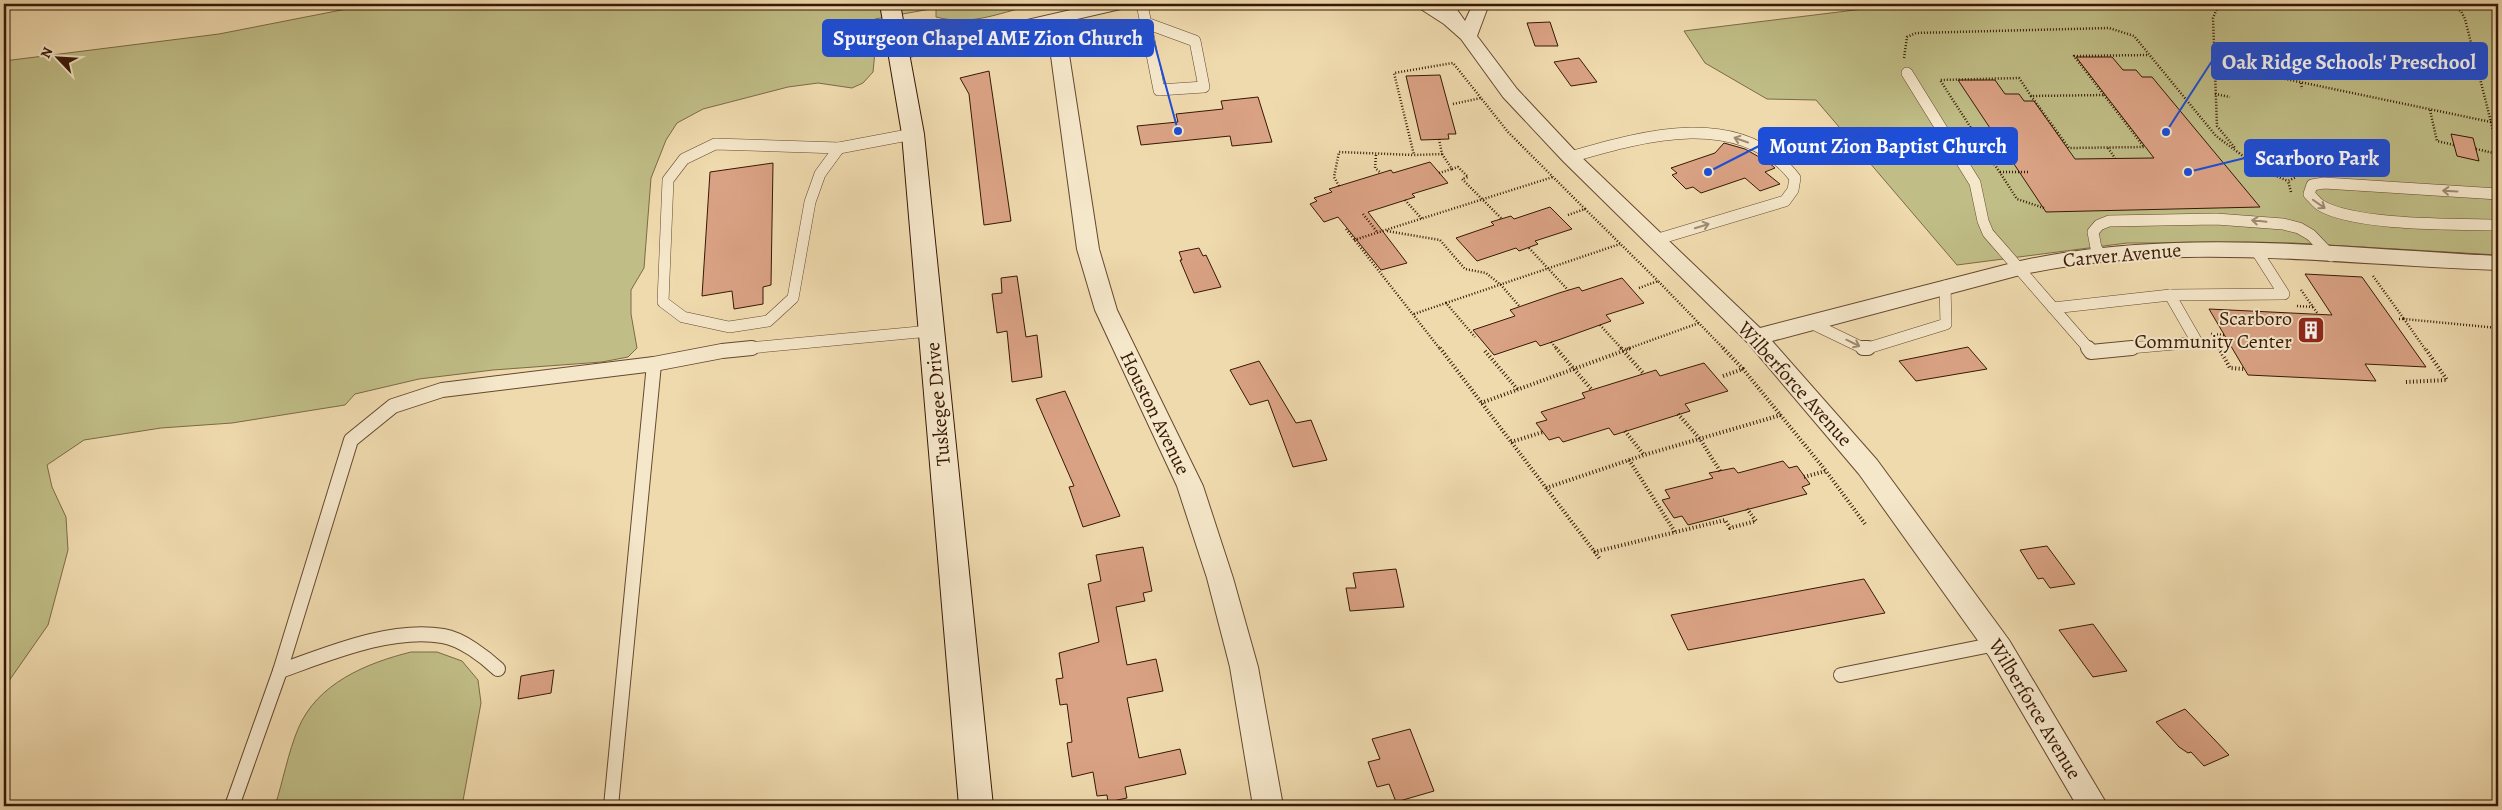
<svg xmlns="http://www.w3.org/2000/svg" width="2502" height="810" font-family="Alegreya,serif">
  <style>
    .green { fill: #c0bd86; stroke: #7c6a46 }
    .building { fill: #daa284; stroke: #371805 }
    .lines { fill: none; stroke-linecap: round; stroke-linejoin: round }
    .lane-far1-casing { stroke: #65482f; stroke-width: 12 }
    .lane-casing { stroke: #65482f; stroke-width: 16 }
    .street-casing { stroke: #65482f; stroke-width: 2 }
    .secondary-casing { stroke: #371805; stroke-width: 2 }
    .path-far1 { stroke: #371805; stroke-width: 2.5; stroke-dasharray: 1 2; stroke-linecap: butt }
    .path { stroke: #371805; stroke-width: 4; stroke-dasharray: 1 2.5; stroke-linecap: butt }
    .lane-far1 { stroke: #f5e7ca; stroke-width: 11 }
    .lane { stroke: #f5e7ca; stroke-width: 14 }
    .street { fill: #f5e7ca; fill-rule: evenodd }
    .secondary { fill: #f5e7ca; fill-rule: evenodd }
    .oneway { stroke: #a08a71 }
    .labels { text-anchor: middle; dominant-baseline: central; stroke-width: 4; stroke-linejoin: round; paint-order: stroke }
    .street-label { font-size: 20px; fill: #371805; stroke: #f5e7ca }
    .poi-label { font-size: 20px; fill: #371805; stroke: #f5e7ca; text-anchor: end }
    .leader { fill: none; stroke: #1d4ed8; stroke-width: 2 }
    .callout-dot { fill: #1d4ed8; stroke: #f5e7ca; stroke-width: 2 }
    .callout { fill: #1d4ed8; stroke: #1d4ed8; stroke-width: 2 }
    .callout-label { font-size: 21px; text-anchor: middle; font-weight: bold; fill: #fff }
  </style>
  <rect width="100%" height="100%" fill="#efdaae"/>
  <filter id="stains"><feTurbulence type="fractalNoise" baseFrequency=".004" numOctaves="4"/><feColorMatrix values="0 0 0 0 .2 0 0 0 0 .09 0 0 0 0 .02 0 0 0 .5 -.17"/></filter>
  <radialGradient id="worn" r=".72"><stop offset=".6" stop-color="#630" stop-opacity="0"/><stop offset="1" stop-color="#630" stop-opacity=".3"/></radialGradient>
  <g class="green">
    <path d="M372,4h667c-37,7 -65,23 -103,13v-9l-61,11 1,22 -3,31 -10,11 -11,5 -34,-5 -30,4 -85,22 -26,14 -11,17 -15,38 -7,90 -13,22v24l6,34 -9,9 -26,5 -109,8 -74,9 -64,15 -10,11 -113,18 -71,5 -77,12 -37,25 5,22 14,30 2,33 -20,75 -44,63v-627l215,-27z"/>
    <polygon points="1904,4 1938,7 1960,4 2490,4 2498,26 2498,255 2293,243 2127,243 1957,265 1816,100 1767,99 1705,63 1684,31"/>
    <path d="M411,652h26l25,9 16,19 3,23 -19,103h-187c8,-25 13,-53 23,-77 19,-46 69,-66 113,-77z"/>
  </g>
  <g class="building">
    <polygon points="1550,22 1558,46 1535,46 1527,23"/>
    <polygon points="2076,57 2112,57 2123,70 2136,70 2142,77 2152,77 2260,207 2046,212 1958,80 1995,80 2005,94 2019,94 2024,101 2034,101 2075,159 2154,158"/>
    <polygon points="1579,58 1597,82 1571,86 1554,62"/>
    <polygon points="989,71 1011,221 984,225 969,94 960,78"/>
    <polygon points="1440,75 1456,134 1448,134 1449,139 1421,140 1406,76"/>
    <polygon points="1258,97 1272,142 1232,146 1230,136 1141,145 1137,126 1178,122 1176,114 1223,109 1221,101"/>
    <polygon points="2451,134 2473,138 2479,161 2457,156"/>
    <polygon points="1724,143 1745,149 1768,162 1775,168 1765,172 1780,184 1760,191 1745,178 1701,193 1693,187 1686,189 1672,175 1677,173 1671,168 1715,153"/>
    <polygon points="1430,162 1448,183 1412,194 1415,197 1368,212 1407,263 1381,270 1338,217 1324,222 1310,204 1317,201 1314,198 1332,192 1329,189 1391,170 1393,173"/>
    <polygon points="773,163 771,285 763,287 763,304 734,309 732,291 702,296 710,172"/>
    <polygon points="1550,207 1572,229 1535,241 1538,244 1519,251 1516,248 1477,261 1456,238 1494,225 1491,222 1511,216 1514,219"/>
    <polygon points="1199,248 1203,256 1206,255 1221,287 1194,293 1180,260 1182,260 1179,252"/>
    <polygon points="2305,274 2362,277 2426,367 2365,364 2376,381 2248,375 2209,309 2332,315"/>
    <polygon points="1017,276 1026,337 1037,335 1042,377 1012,382 1007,331 997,333 992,294 1002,293 1001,278"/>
    <polygon points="1622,278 1644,303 1606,315 1611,321 1561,339 1540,346 1536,341 1494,355 1473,330 1515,316 1510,310 1559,293 1579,287 1582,291"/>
    <polygon points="1968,347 1987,369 1916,381 1899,361"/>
    <polygon points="1259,361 1296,423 1311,420 1327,460 1293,467 1268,400 1250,405 1230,370"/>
    <polygon points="1704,363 1728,391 1685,404 1690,411 1614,435 1609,428 1563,442 1559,437 1549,440 1536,423 1547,420 1541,412 1585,398 1582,393 1656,370 1660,376"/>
    <polygon points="1065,391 1120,516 1083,527 1069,487 1074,486 1036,399"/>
    <polygon points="1783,461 1789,468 1797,466 1810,484 1802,487 1807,494 1688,525 1682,516 1674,518 1662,500 1670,498 1665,490 1713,478 1709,473 1734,468 1738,473"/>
    <polygon points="2047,546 2075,584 2050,588 2043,578 2038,579 2020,550"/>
    <polygon points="1143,547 1152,591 1143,593 1145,601 1116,607 1127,665 1156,659 1163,691 1127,698 1139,758 1180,749 1186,774 1125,787 1127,798 1108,802 1107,795 1097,796 1093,772 1072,777 1067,743 1072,742 1067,704 1060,705 1056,679 1063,678 1059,653 1099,642 1088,584 1101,581 1096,555"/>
    <polygon points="1396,569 1404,607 1350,611 1346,588 1356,588 1353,573"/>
    <polygon points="1864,579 1885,613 1688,650 1671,615"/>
    <polygon points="2093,624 2127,671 2093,677 2059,630"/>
    <polygon points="554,670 551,693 518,699 521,676"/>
    <polygon points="2185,709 2212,737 2229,755 2204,766 2191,752 2188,753 2179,747 2156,722"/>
    <polygon points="1410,729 1434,791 1396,802 1389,784 1377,787 1368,762 1380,759 1372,739"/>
  </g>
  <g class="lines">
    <g class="lane-far1-casing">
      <g id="lane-far1">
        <polyline points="1142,4 1159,90 1204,87 1195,41 1146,23"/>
        <polyline points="1907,73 1975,183 1983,221 1988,233 2089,349"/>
        <polygon points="715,144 839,148 820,174 810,202 793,298 768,321 729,327 683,317 663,302 668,180 684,159"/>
        <polyline points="839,148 913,134"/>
        <path d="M1570,157c73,-21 171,-50 225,21l-2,12 -8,11 -130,39"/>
        <path d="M2498,194l-174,-11 -12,2 -3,9c3,3 7,8 11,11 34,21 136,19 178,20"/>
        <polyline points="2101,255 2096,248 2093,232 2099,225 2109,221 2216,219 2283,224 2299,228 2311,235 2331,256"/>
        <polyline points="2053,308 2170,295"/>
        <polyline points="1809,322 1865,349 1946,324 1945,286"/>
        <polyline points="739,349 930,331"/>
        <polyline points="2119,349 2197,342 2170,295 2284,294 2256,250"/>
      </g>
    </g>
    <g class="lane-casing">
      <g id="lane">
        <polyline points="1863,348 1868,348"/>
        <polyline points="2088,348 2091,352 2132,348"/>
        <polyline points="654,364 722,351 752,348"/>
        <path d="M280,671c48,-17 111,-44 163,-35 19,3 42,21 55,33"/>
        <polyline points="1841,675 1996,644"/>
        <polyline points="232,806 280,671 351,440 393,406 442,390 654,364 611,806"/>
      </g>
    </g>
    <g class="street-casing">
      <g id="street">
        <polygon points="1097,4 1128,4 1125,8 1064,22 1099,249 1117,310 1203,486 1233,578 1258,667 1283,806 1253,806 1230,667 1207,578 1177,486 1095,310 1077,249 1047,26 900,59 894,58 891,54 894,50 900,49"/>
        <path d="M1413,4h40l12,17 8,-17h16l-12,32 40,53 60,64 183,175 260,-67c156,-34 320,-13 478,-5v14c-159,-5 -321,-30 -478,5l-248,66 105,119 132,180 99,166h-31l-88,-150 -130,-182 -111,-131 -185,-182 -60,-64 -42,-58 -17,-15z"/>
      </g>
    </g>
    <g class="secondary-casing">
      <polygon id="secondary" points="880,4 900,4 924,134 993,806 959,806 902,134"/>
    </g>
    <g class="path-far1">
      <polyline points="2219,4 2213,18 2217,126 2235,148"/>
      <polyline points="2449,4 2461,11 2465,19 2498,150"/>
      <polyline points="1904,58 1907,37 1916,33 2109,28 2134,36 2216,136 2239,153"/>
      <polyline points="2214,64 2491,122"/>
      <polyline points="2301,83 2302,89"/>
      <polyline points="2215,94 2230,97"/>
      <polyline points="2031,96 2069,148 2144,147 2104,95"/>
      <polyline points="1453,104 1481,98 1508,132 1585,209"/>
      <polyline points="2430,110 2437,141 2454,145"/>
      <polyline points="1439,139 1442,154 1414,155 1394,73 1453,63 1481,98"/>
      <polyline points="2108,148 2115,158"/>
      <polyline points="2476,149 2498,154"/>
      <polyline points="2239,153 2262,170 2288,181"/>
      <polyline points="1442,154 1452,169 1458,167 1468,177 1462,179 1502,219"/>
      <polyline points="1376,155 1375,168 1381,173"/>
      <polyline points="2000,172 2029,172"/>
      <polyline points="1439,173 1452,169"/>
      <polyline points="1339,186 1334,177 1339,152 1414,155"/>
      <polyline points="2291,192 2288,181 2296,177"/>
      <polyline points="1405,200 1422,219"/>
      <polyline points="2044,208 2017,199 1940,80 2019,78 2031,96 2104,95 2074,56 2149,55"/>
      <polyline points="1363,214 1378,233"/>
      <polyline points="1568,215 1585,209 1658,281"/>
      <polyline points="1346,229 1440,349"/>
      <polyline points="1387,231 1440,240 1465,269 1486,273 1501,285 1520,307"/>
      <polyline points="1354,240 1553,177"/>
      <polyline points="1529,248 1568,290"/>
      <polyline points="2373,276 2404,319 2398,319"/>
      <polyline points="1639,288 1658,281 1724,349"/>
      <polyline points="1446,303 1620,244"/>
      <polyline points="2297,306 2313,307 2301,290"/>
      <polyline points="2313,307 2318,314"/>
      <polyline points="1414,314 1446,303 1475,337"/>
      <polyline points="1600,325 1622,349"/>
      <polyline points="2211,334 2224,335"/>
      <polyline points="1551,342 1557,349"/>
      <polyline points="2215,342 2219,349"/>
      <polyline points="1627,349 1699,323"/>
      <polyline points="2425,349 2404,319 2498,328"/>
    </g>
    <g class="path">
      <polyline points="1440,348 1600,559"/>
      <polyline points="1556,348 1592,390"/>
      <polyline points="1621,348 1644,374"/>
      <polyline points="1723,348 1743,369"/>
      <polyline points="2219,348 2230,368 2244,369"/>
      <polyline points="1485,351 1518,390"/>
      <polyline points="1723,376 1743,369 1826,471"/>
      <polyline points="2406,382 2447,380 2425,348"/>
      <polyline points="1481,403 1631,348"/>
      <polyline points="1678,414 1700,439 1720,471"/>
      <polyline points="1625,431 1644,455"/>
      <polyline points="1511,442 1543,432"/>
      <polyline points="1629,460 1675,532"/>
      <polyline points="1804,477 1826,471 1865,524"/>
      <polyline points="1546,488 1644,455 1781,415"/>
      <polyline points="1594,552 1725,520 1730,528 1756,521 1747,509"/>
    </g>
    <use href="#lane-far1" class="lane-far1"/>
    <use href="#lane" class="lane"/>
    <use href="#street" class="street"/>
    <use href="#secondary" class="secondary"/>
  </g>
  <defs><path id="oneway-shaft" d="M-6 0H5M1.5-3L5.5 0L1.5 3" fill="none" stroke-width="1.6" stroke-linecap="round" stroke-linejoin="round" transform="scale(1.25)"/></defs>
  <g class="oneway">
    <use href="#oneway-shaft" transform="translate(1741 140) rotate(-161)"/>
    <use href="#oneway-shaft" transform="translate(2450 191) rotate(-177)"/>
    <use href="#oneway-shaft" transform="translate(2319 204) rotate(35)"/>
    <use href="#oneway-shaft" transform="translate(2259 221) rotate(-174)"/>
    <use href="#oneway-shaft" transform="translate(1702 226) rotate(-17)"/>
    <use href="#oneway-shaft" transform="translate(1853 343) rotate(26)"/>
  </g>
  <defs>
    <g id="building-square" transform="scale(1.4375)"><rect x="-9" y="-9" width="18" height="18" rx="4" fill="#8f2418" stroke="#f5e7ca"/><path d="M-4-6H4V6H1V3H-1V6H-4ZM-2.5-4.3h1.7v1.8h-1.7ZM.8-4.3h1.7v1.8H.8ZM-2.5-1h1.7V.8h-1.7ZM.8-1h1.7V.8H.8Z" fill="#fff"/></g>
  </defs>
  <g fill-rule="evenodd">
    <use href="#building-square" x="2311" y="330"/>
  </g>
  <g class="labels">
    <g class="street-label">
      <text transform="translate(2122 255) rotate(-5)">Carver Avenue</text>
      <text transform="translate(1795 384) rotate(48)">Wilberforce Avenue</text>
      <text transform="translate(938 404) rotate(-95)">Tuskegee Drive</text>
      <text transform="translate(1155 413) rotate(64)">Houston Avenue</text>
      <text transform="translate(2035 709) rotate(59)">Wilberforce Avenue</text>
    </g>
    <g class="poi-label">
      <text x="2292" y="318">Scarboro<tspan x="2292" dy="23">Community Center</tspan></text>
    </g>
  </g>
  <path class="leader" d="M1178 131L1153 38M2166 132L2212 61M1708 172L1759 146M2188 172L2245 158"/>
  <g class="callout-dot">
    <circle cx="1178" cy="131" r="5"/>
    <circle cx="2166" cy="132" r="5"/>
    <circle cx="1708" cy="172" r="5"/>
    <circle cx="2188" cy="172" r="5"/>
  </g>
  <g class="callout">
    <rect x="823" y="20" width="330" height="36" rx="5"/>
    <rect x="2212" y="43" width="275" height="36" rx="5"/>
    <rect x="1759" y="128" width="258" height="36" rx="5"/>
    <rect x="2245" y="140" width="144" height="36" rx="5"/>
  </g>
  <g class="callout-label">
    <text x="988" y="45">Spurgeon Chapel AME Zion Church</text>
    <text x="2349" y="69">Oak Ridge Schools' Preschool</text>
    <text x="1888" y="153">Mount Zion Baptist Church</text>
    <text x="2317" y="165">Scarboro Park</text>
  </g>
  <rect width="2502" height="810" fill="none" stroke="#efdaae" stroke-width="20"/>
  <rect x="5" y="5" width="2492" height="800" fill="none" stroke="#371805" stroke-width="2.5"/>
  <rect x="10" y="10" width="2482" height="790" fill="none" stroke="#371805"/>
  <g transform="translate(58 58) rotate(295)" stroke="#f5e7ca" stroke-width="4" paint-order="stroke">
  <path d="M0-4L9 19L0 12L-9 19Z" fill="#371805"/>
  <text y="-8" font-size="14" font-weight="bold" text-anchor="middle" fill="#371805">N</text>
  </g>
  <rect width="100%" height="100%" filter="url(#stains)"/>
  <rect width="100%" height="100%" fill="url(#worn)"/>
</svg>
